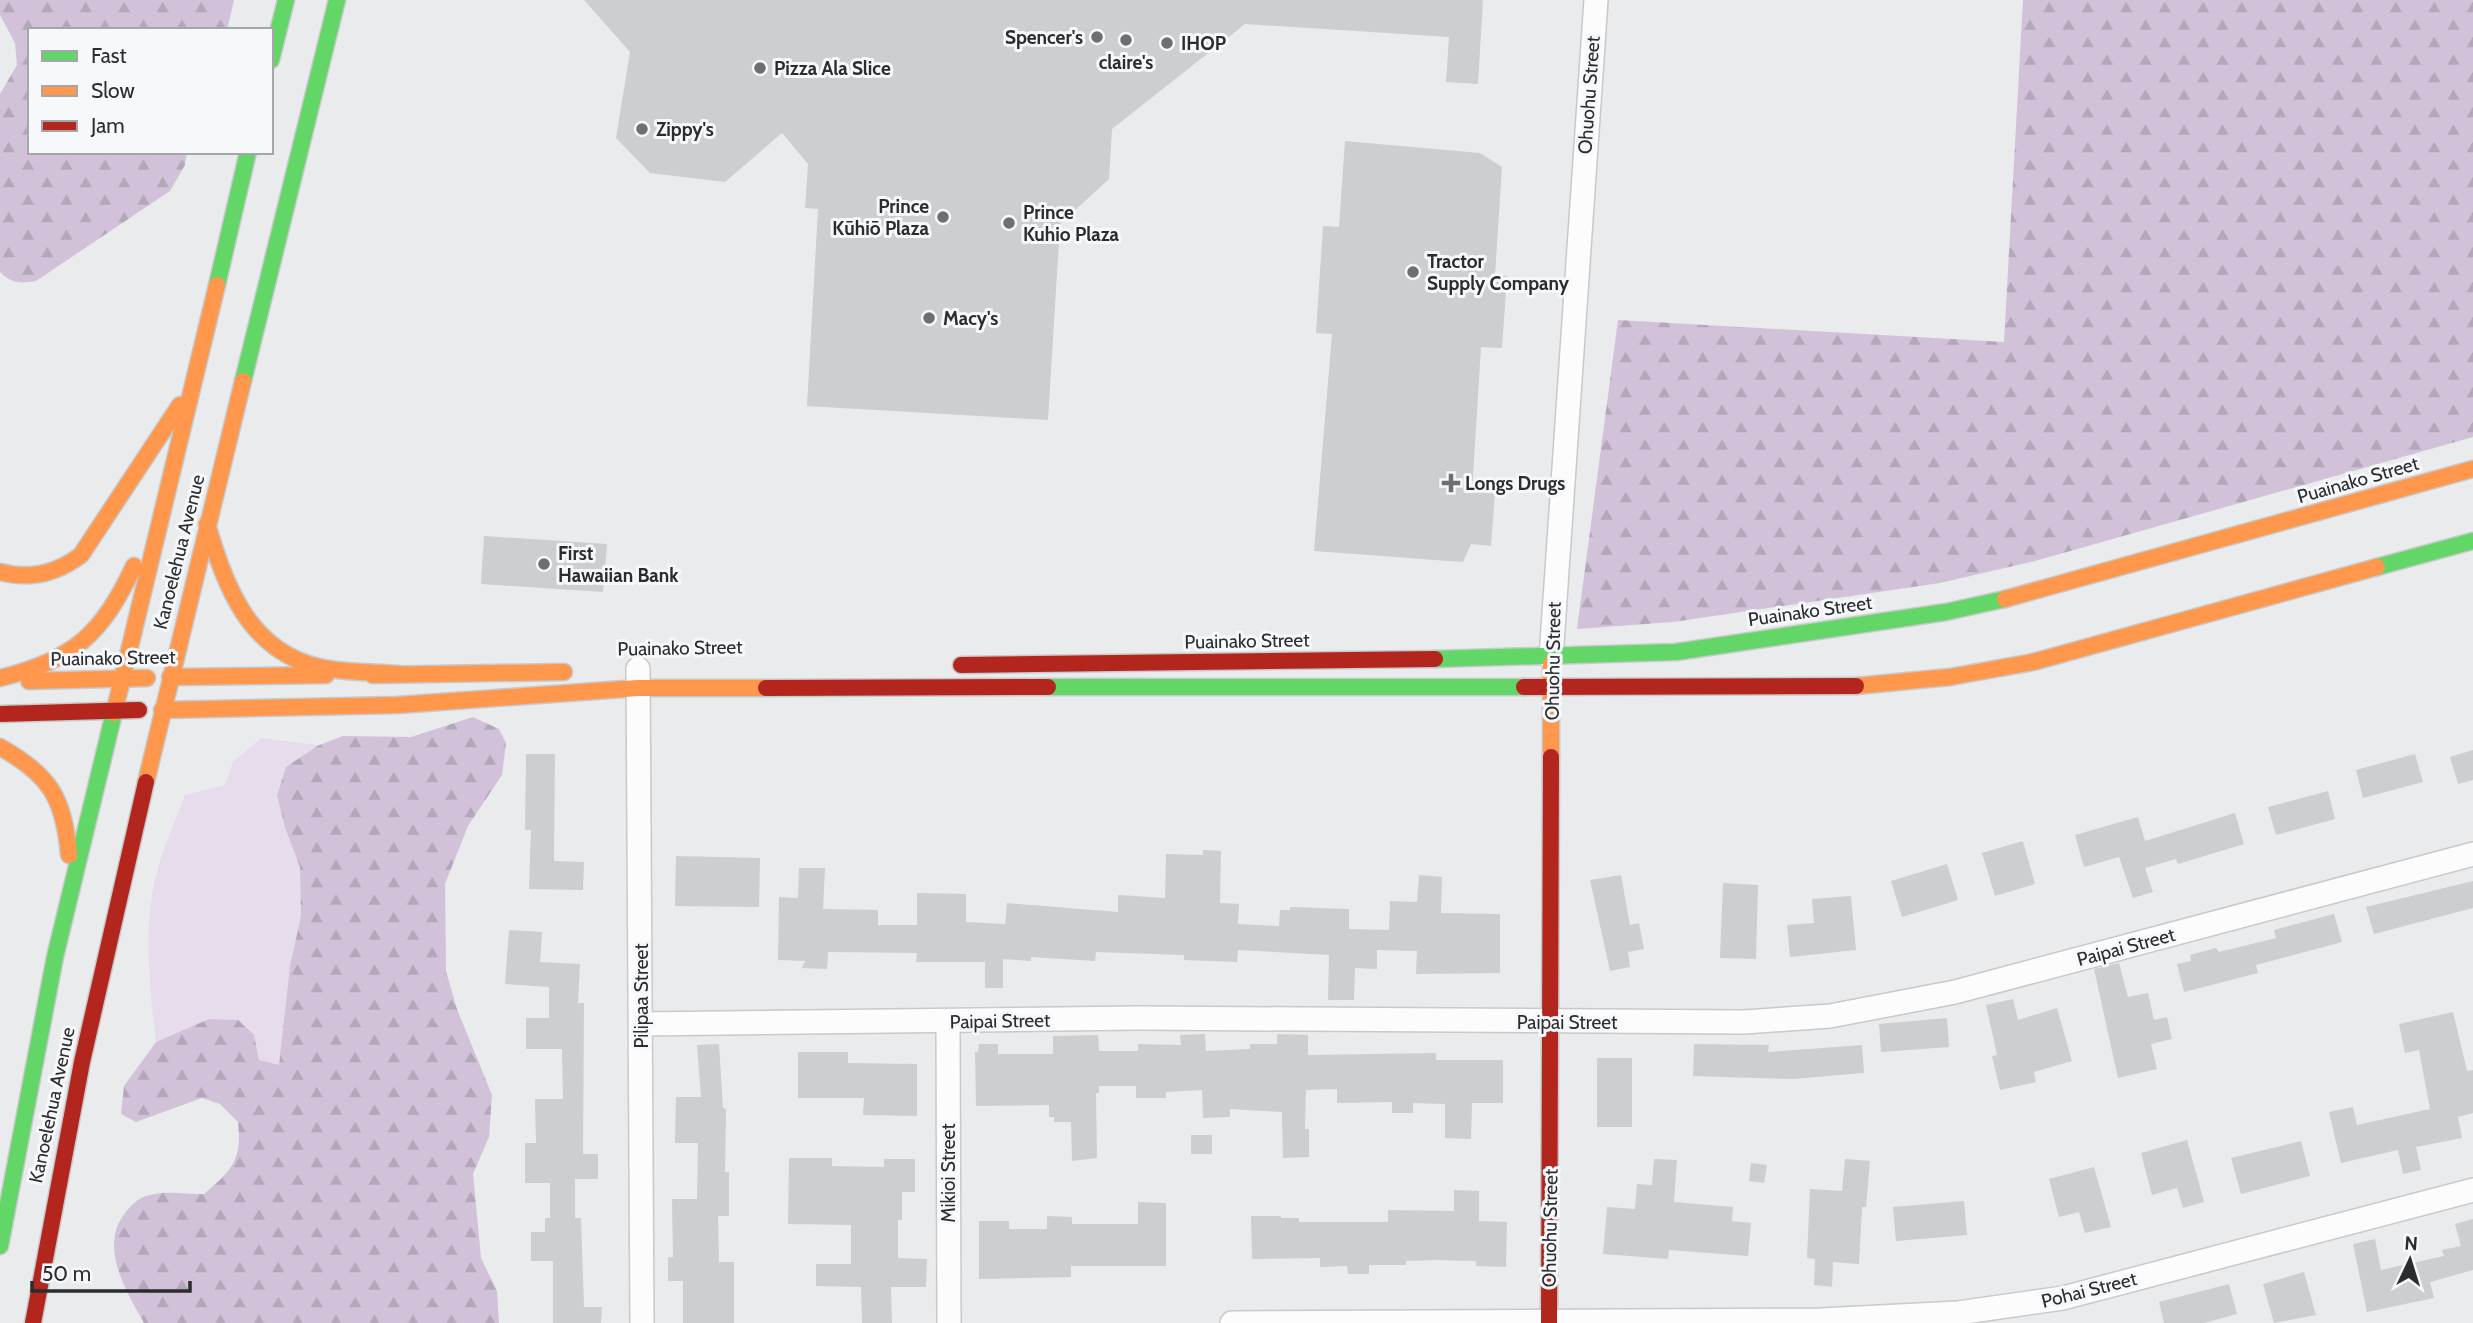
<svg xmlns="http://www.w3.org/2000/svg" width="2473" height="1323" font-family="Cabin,sans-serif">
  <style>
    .grass { fill: #e6dceb }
    .forest { fill: url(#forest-firs) }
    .building { fill: #cdcecf }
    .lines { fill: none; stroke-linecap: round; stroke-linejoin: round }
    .street-casing { stroke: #c8c9ca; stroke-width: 26 }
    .fast-casing { stroke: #c8c9ca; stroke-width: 19 }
    .slow-casing { stroke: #c8c9ca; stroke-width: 19 }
    .jam-casing { stroke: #c8c9ca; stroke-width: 19 }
    .street { stroke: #fcfcfc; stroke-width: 23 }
    .fast { stroke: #63d668; stroke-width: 16 }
    .slow { stroke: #ff974d; stroke-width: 16 }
    .jam { stroke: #b3261e; stroke-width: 16 }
    .poi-dot { fill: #6e6f70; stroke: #f6f8fb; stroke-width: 2.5 }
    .labels { text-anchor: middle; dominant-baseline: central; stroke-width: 6; stroke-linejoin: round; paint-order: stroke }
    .poi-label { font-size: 19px; font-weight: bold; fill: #2b2c2d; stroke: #f6f8fb; text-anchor: start }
    .street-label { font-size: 19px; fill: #2b2c2d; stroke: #f6f8fb }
  </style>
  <defs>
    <pattern id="forest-firs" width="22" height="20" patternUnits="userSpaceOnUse" patternTransform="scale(1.75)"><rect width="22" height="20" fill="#d2c2d9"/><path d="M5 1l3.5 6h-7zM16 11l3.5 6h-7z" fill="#b4a7bb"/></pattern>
  </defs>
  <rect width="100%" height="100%" fill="#e9ebec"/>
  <path class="grass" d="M261,738l56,7 -31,22 -9,28 8,33 15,40 1,48 -11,50 -11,99 -20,-4 -5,-26 -45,-16 -53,23c-7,-59 -14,-125 4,-181 7,-22 17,-44 25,-66l40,-10 8,-23z"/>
  <g class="forest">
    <path d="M0,0h234l-7,30h-197v122h157l-2,13 -15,26 -134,90c-15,3 -25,2 -36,-9v-178l17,-29 -2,-22 -15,-28z"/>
    <polygon points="2023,0 2473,0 2473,437 2035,561 1940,583 1673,622 1577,629 1618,320 2004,342"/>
    <path d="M473,717l26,12 7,14 -4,32 -34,51 -23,58 1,87 11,38 35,86 -3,42 -16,37 8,84 16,33 2,32h-355c-17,-31 -46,-76 -19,-110 9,-11 15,-17 30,-19 15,-3 33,0 49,0 28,-24 38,-33 34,-72l-18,-18 -18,-6 -66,24 -15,-8 3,-28 32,-44 53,-23 29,1 16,15 5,25 20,5 11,-99 11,-50 -1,-49 -15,-39 -8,-33 9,-28 31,-21 26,-10 68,1z"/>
  </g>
  <g class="building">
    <polygon points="584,0 1483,0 1478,84 1446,82 1449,37 1245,24 1112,129 1109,179 1060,224 1048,420 807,406 818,209 805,208 808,164 782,133 725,182 650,173 616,138 630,52"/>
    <polygon points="1345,141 1480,153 1502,167 1495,275 1507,276 1502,348 1481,347 1472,492 1495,493 1491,546 1471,544 1463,562 1314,551 1332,334 1316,333 1323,226 1339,227"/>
    <polygon points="484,536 607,544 603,592 481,584"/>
    <polygon points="2473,750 2473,780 2458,784 2450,757"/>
    <polygon points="526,754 555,754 554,861 584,862 583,890 529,889 531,830 525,830"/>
    <polygon points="2415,754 2423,782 2363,798 2356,770"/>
    <polygon points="2328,791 2335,819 2276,835 2268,807"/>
    <polygon points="2235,813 2244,844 2178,864 2176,859 2145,868 2153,892 2133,898 2119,857 2084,867 2075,835 2138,817 2145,841"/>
    <polygon points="2023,841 2035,884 1995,896 1982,853"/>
    <polygon points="1203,850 1221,851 1220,903 1239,904 1238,924 1279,926 1280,910 1290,910 1290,907 1349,909 1349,929 1389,930 1390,901 1417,902 1419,875 1442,877 1441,913 1500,914 1500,973 1416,974 1417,951 1377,950 1377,969 1355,968 1354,1000 1328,1000 1329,955 1238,950 1237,962 1184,960 1184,955 1096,952 1095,961 1031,957 1031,961 1003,959 1003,988 985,988 985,962 916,962 917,953 828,952 827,969 802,968 805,961 778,960 779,897 798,898 799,868 825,868 823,909 878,910 878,925 917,925 917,893 966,894 966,922 1005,924 1007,903 1118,912 1118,895 1165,898 1166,854 1203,855"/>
    <polygon points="676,856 760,858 759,907 675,906"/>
    <polygon points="1947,864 1958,900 1902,917 1891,881"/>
    <polygon points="1621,875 1630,925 1639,923 1644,949 1628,952 1630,967 1610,971 1590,880"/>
    <polygon points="2473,881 2473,908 2374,934 2366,907"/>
    <polygon points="1723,883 1758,885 1756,959 1720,958"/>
    <polygon points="1851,896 1856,950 1790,957 1787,925 1814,923 1812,899"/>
    <polygon points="2334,914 2342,942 2256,965 2258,973 2184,992 2177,964 2191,961 2190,955 2216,948 2219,952 2276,938 2274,930"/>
    <polygon points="509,930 542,932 540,962 580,964 578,1003 584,1003 583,1154 598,1154 598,1179 575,1179 575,1218 581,1218 584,1307 602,1307 601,1323 553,1323 553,1261 531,1261 531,1232 545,1232 545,1218 550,1218 550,1183 525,1183 525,1143 536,1143 535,1099 563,1099 562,1049 526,1049 526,1018 549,1018 549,987 505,984"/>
    <polygon points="2119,963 2128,997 2148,993 2154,1020 2167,1017 2172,1039 2151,1044 2157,1069 2118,1078 2094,969"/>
    <polygon points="2013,999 2018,1020 2057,1008 2072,1061 2034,1072 2036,1082 2000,1090 1992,1056 1997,1055 1986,1005"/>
    <polygon points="2453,1012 2467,1071 2473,1070 2473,1113 2458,1117 2462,1138 2416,1147 2421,1170 2403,1174 2398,1150 2341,1163 2329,1112 2353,1107 2357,1125 2430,1109 2419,1050 2405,1053 2399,1024"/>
    <polygon points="1947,1018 1949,1047 1881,1052 1879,1024"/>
    <polygon points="1205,1034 1206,1051 1250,1049 1250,1044 1277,1044 1277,1034 1308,1035 1308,1055 1436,1053 1436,1060 1503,1060 1503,1103 1472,1103 1471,1139 1445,1138 1445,1104 1413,1103 1413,1113 1392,1113 1392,1102 1337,1103 1337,1089 1306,1090 1305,1129 1309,1129 1309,1157 1283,1158 1282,1112 1230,1109 1230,1117 1203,1118 1202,1090 1166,1092 1166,1098 1136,1098 1136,1086 1099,1086 1099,1093 1096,1093 1097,1158 1072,1161 1071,1122 1054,1122 1054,1117 1049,1117 1049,1105 976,1106 975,1052 978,1052 979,1044 998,1044 998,1054 1053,1054 1053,1036 1098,1035 1099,1051 1138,1051 1138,1044 1181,1045 1180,1035"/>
    <polygon points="719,1044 723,1108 726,1109 725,1172 729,1172 729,1216 718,1216 719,1262 734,1262 734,1323 683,1323 683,1281 668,1281 668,1257 673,1257 672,1199 697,1199 698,1143 675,1143 676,1097 701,1097 697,1045"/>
    <polygon points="1694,1044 1769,1045 1768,1052 1862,1045 1864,1073 1792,1079 1693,1076"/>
    <polygon points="798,1052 848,1052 848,1063 917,1064 917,1116 863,1115 864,1098 798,1098"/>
    <rect x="1597" y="1058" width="35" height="69"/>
    <rect x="1191" y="1135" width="21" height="19"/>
    <polygon points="2187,1140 2204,1202 2183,1208 2177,1188 2152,1195 2141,1153"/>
    <polygon points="2301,1141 2310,1176 2241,1194 2231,1158"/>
    <polygon points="789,1158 832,1158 832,1166 884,1167 884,1159 915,1159 915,1192 902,1192 902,1220 898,1220 898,1258 927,1259 926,1287 891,1287 892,1323 862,1323 861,1287 816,1286 816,1264 851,1264 851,1225 788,1224"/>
    <polygon points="1654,1159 1677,1160 1674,1202 1733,1207 1732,1221 1751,1223 1748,1256 1669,1250 1668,1259 1603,1254 1607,1207 1635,1209 1637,1184 1652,1185"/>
    <polygon points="1845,1159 1870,1161 1866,1207 1862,1207 1859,1264 1833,1262 1832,1287 1814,1285 1815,1259 1807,1258 1810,1189 1842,1191"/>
    <polygon points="1751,1163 1767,1165 1764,1183 1749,1181"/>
    <polygon points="2094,1167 2111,1227 2085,1233 2079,1212 2059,1217 2049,1179"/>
    <polygon points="1454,1190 1479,1191 1479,1221 1507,1222 1506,1267 1476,1266 1476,1261 1437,1260 1406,1261 1406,1265 1369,1265 1369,1274 1348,1274 1347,1266 1320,1267 1320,1258 1252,1259 1251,1216 1281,1216 1281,1218 1299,1218 1299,1222 1388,1222 1388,1210 1454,1211"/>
    <polygon points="1964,1201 1967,1235 1896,1241 1893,1207"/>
    <polygon points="1138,1202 1166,1203 1166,1266 1071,1266 1071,1277 979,1279 979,1221 1009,1221 1009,1229 1047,1229 1047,1216 1072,1217 1072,1224 1138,1224"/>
    <polygon points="2473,1219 2473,1270 2430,1282 2434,1298 2367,1312 2353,1244 2375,1239 2381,1270 2444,1256 2442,1250 2461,1246 2455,1224"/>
    <polygon points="2304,1272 2316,1315 2274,1323 2263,1284"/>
    <polygon points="2229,1284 2237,1314 2204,1323 2164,1323 2159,1302"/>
  </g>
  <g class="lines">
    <g class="street-casing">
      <g id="street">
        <polyline points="1551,658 1596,0"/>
        <polyline points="638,669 642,1323"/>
        <polyline points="948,1022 949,1323"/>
        <polyline points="641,1024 1139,1018 1744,1022 1830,1016 1955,992 2473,854"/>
        <polyline points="1232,1323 1821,1320 1958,1313 2063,1298 2473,1190"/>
      </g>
    </g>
    <g class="fast-casing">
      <g id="fast">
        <polyline points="271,60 286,0"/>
        <polyline points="217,285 248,152"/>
        <polyline points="243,381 337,0"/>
        <polyline points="2377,567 2473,541"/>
        <polyline points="1435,659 1676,652 1946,612 2005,599"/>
        <polyline points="1048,687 1524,687"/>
        <polyline points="0,1246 55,957 114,713"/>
      </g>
    </g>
    <g class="slow-casing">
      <g id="slow">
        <path d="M207,524c18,62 42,127 112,143 26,6 54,5 80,7"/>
        <path d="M0,572c30,8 56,2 81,-17l99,-150"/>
        <polyline points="2005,599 2473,469"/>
        <polyline points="373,675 564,672"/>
        <polyline points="170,677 326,675"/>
        <path d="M0,678c74,-18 102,-44 134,-112"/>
        <polyline points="29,681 147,678"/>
        <polyline points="1856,686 1950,677 2033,662 2377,567"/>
        <polyline points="162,710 398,705 638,688 766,688"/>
        <polyline points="114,713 217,285"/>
        <path d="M0,747c50,28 64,51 69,108"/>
        <polyline points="1551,757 1551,664"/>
        <polyline points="146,782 243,381"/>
      </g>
    </g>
    <g class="jam-casing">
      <g id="jam">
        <polyline points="961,665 1435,659"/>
        <polyline points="1524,687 1856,686"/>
        <polyline points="766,688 1048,687"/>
        <polyline points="0,714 139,710"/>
        <polyline points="33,1323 82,1062 146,782"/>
        <polyline points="1549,1323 1551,757"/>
      </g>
    </g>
    <use href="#street" class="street"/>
    <use href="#fast" class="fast"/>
    <use href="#slow" class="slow"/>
    <use href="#jam" class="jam"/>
  </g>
  <g class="poi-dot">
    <circle cx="1097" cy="37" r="7"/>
    <circle cx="1126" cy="40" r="7"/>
    <circle cx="1167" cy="43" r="7"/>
    <circle cx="760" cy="68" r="7"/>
    <circle cx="642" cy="129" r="7"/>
    <circle cx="943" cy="217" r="7"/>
    <circle cx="1009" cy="223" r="7"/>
    <circle cx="1413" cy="272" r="7"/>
    <circle cx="929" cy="318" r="7"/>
    <path d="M1447.5 472.5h7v7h7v7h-7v7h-7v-7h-7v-7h7z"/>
    <circle cx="544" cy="564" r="7"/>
  </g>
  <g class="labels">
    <g class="poi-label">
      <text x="1083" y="37" text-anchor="end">Spencer's</text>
      <text x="1181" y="43">IHOP</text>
      <text x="1126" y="62" text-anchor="middle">claire's</text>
      <text x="774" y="68">Pizza Ala Slice</text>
      <text x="656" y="129">Zippy's</text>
      <text x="929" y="206" text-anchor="end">Prince<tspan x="929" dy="22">Kūhiō Plaza</tspan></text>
      <text x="1023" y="212">Prince<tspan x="1023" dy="22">Kuhio Plaza</tspan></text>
      <text x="1427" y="261">Tractor<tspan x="1427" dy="22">Supply Company</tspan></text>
      <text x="943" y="318">Macy's</text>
      <text x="1465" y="483">Longs Drugs</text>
      <text x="558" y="553">First<tspan x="558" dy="22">Hawaiian Bank</tspan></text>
    </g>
    <g class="street-label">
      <text transform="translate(1589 95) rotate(-86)">Ohuohu Street</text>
      <text transform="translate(2358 480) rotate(-16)">Puainako Street</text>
      <text transform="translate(179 552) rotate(-76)">Kanoelehua Avenue</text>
      <text transform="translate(1810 611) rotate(-8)">Puainako Street</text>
      <text transform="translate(1247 641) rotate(-1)">Puainako Street</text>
      <text transform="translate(680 648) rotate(-1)">Puainako Street</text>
      <text transform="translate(113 658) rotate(-1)">Puainako Street</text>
      <text transform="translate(1553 661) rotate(-89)">Ohuohu Street</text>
      <text transform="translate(2126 947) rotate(-15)">Paipai Street</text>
      <text transform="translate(641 996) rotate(-90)">Pilipaa Street</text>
      <text transform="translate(1000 1021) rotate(-1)">Paipai Street</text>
      <text x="1567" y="1022">Paipai Street</text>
      <text transform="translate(52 1105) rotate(-78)">Kanoelehua Avenue</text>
      <text transform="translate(948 1173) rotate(-90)">Mikioi Street</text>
      <text transform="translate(1550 1228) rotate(-89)">Ohuohu Street</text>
      <text transform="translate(2089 1290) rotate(-14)">Pohai Street</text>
    </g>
  </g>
  <rect x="28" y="28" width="245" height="126" fill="#f6f8fb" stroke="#a5a6a9" stroke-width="2"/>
  <rect x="42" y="51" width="35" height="10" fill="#63d668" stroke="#a5a6a9" stroke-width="2"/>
  <text x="91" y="63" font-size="21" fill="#2b2c2d">Fast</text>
  <rect x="42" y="86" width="35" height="10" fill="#ff974d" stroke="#a5a6a9" stroke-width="2"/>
  <text x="91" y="98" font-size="21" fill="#2b2c2d">Slow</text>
  <rect x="42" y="121" width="35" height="10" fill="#b3261e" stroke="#a5a6a9" stroke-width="2"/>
  <text x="91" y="133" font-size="21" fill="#2b2c2d">Jam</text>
  <g transform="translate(2410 1260) rotate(4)" stroke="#f6f8fb" stroke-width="5" paint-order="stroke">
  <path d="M0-5L12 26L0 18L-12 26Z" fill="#2b2c2d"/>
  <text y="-10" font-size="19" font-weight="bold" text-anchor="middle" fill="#2b2c2d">N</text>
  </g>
  <path d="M32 1281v10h158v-10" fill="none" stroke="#2b2c2d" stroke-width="3.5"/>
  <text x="42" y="1281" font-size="21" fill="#2b2c2d" stroke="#f6f8fb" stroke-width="5" paint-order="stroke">50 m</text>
</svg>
